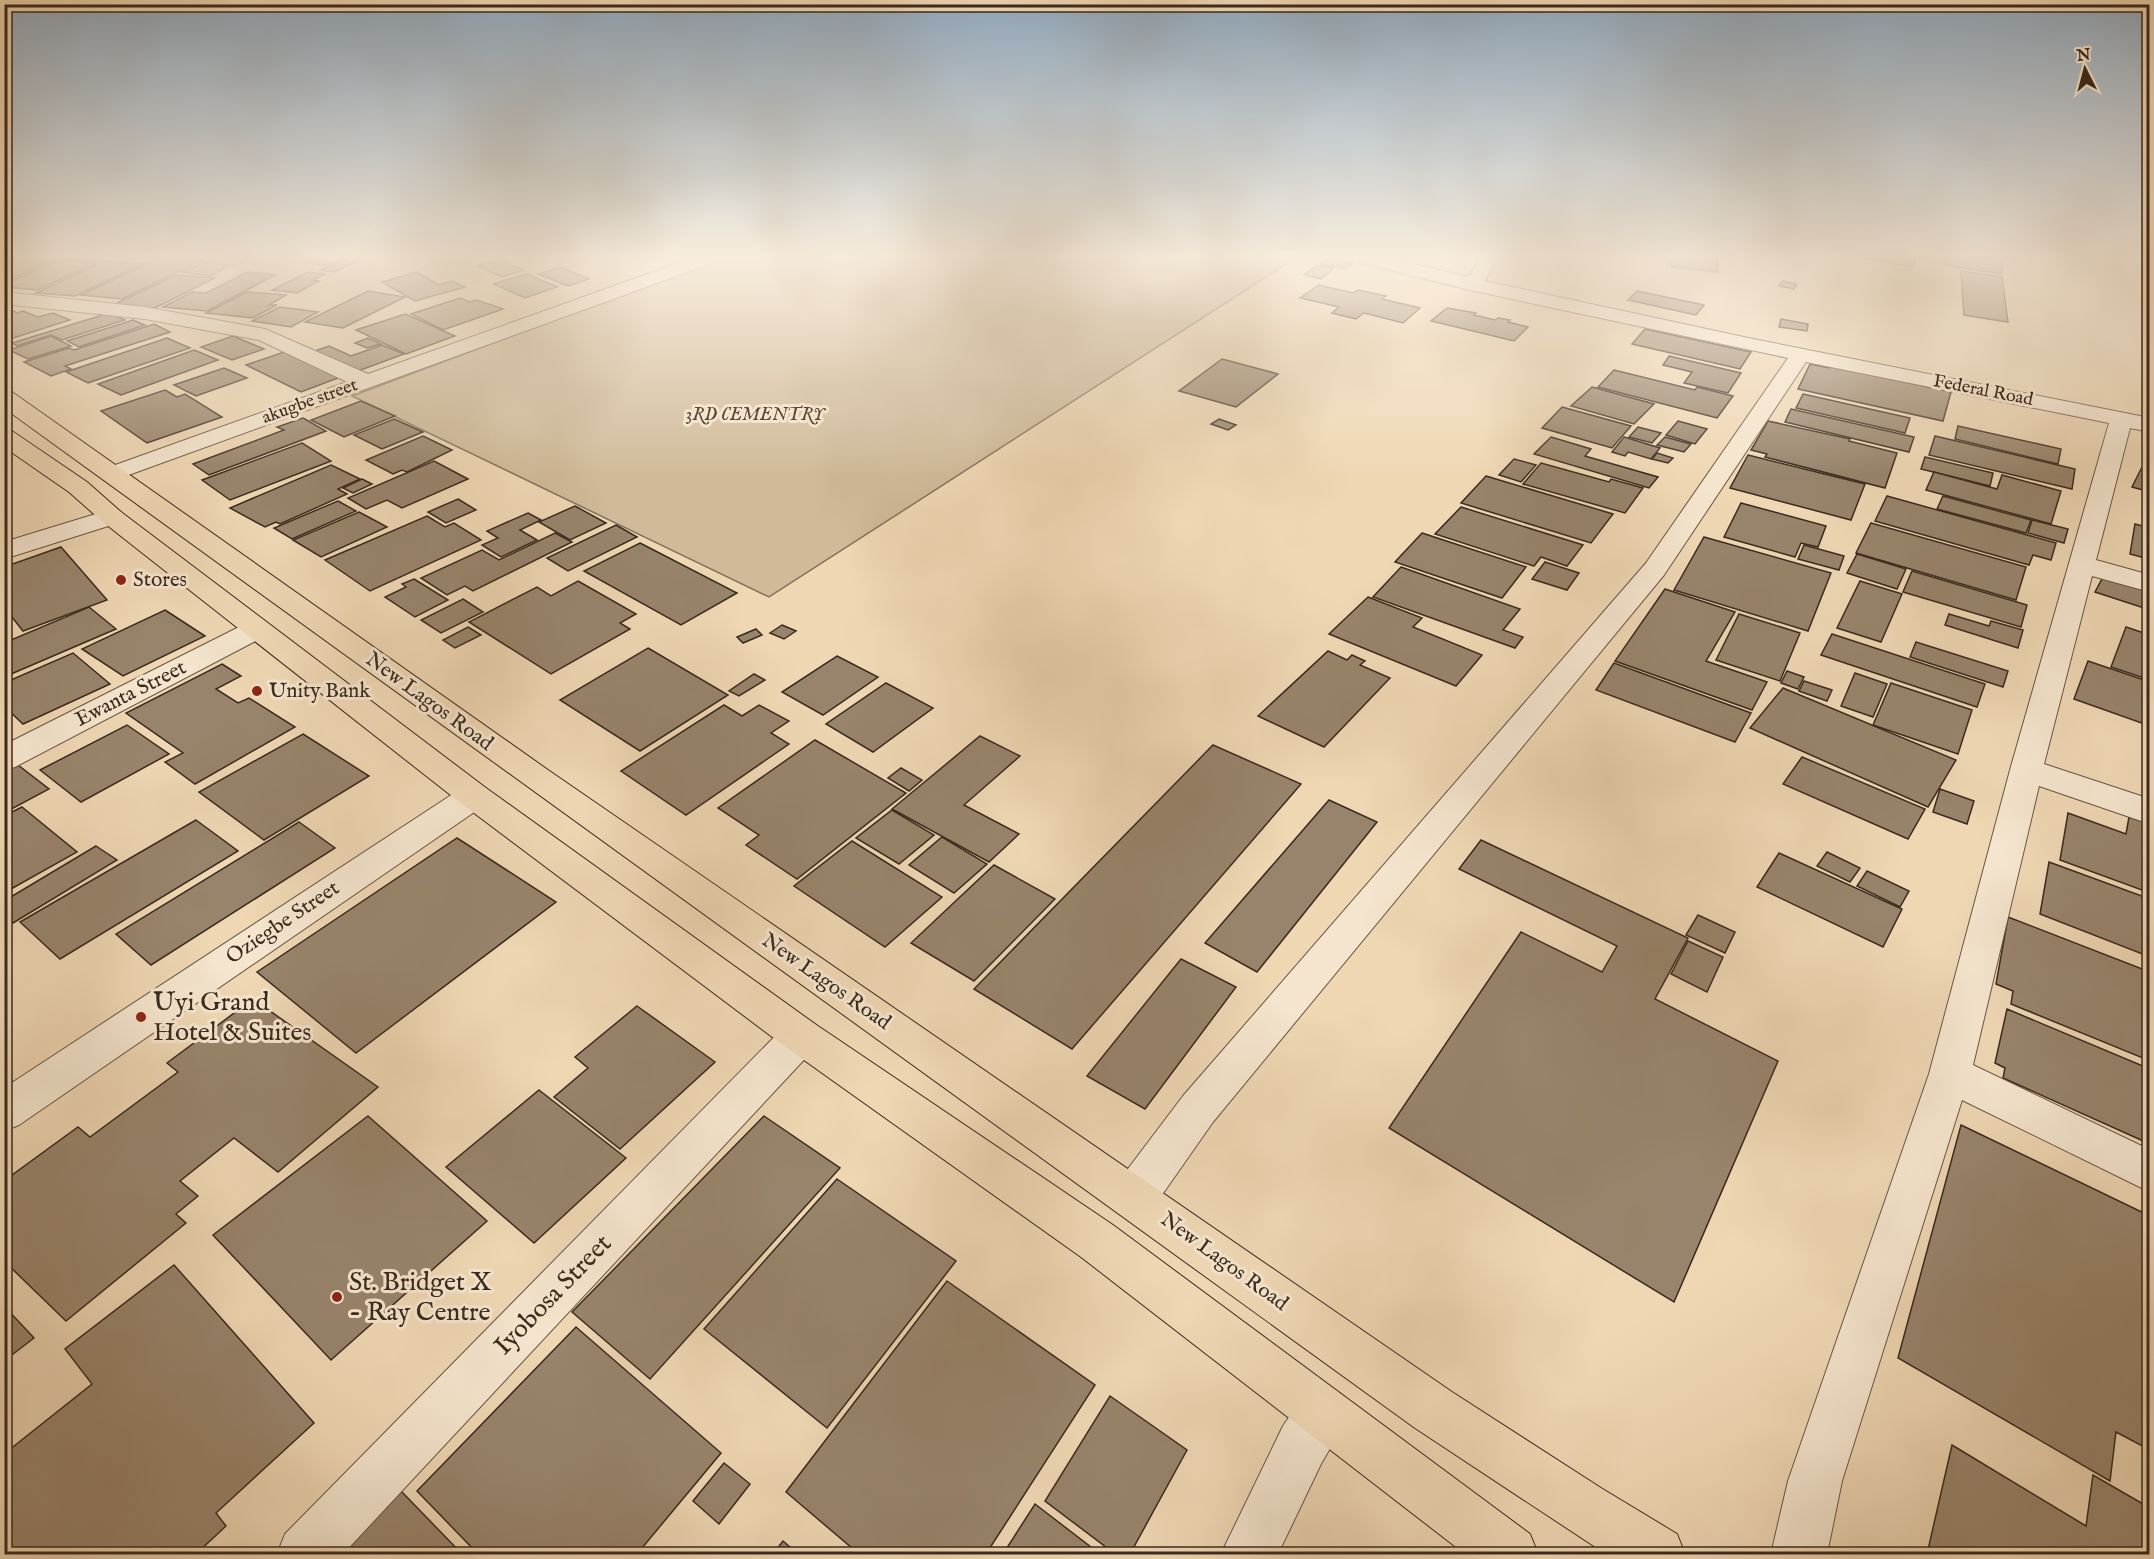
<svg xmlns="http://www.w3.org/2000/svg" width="2154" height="1559" font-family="'IM FELL English',serif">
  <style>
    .green { fill: #d0ba9a; stroke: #85725c; stroke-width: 1.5 }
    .building { fill: #98846c; stroke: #3a2a1d; stroke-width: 1.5 }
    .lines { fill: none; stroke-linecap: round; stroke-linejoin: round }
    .minor-casing { stroke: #675543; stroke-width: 2 }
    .major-casing { stroke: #3a2a1d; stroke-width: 2 }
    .minor { fill: #f5e5ce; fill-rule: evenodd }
    .major { fill: #efd7b4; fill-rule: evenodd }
    .poi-dot { fill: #8f2418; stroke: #f5e5ce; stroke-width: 2 }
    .labels { text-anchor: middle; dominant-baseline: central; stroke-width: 6; stroke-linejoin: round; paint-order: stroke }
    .far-street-label { font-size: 18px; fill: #3a2a1d; stroke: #f5e5ce }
    .far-park-label { font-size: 18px; font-style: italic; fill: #584736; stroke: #f5e5ce }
    .poi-label { font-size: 21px; fill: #3a2a1d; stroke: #f5e5ce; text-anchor: start }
    .street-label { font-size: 21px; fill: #3a2a1d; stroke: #f5e5ce }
    .near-poi-label { font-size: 26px; fill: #3a2a1d; stroke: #f5e5ce; text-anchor: start }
    .near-street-label { font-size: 26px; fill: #3a2a1d; stroke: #f5e5ce }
  </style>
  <rect width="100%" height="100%" fill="#efd7b4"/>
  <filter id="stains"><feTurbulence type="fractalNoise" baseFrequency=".00333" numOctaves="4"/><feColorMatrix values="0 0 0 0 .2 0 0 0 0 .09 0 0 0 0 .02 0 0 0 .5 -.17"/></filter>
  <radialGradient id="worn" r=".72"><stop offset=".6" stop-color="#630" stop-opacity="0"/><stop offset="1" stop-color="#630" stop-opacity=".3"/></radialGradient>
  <polygon class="green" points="724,257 1297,257 769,597 352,396"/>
  <g class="building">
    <polygon points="15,257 60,257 4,282 4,262"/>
    <polygon points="69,257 104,257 95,262 65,259"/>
    <polygon points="162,257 202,260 122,299 81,295"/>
    <polygon points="217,257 224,257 249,260 235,266 205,263"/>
    <polygon points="316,257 346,257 327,266 305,262"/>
    <polygon points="350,257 366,257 334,272 321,270"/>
    <polygon points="1671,257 1717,257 1718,272 1671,267"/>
    <polygon points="1857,257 1916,257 1913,267"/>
    <polygon points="1945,257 2002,257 2002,274 1945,265"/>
    <polygon points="1327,258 1353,263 1347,269 1321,264"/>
    <polygon points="60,260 97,263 37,290 4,287 4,284"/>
    <polygon points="500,260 524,270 502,277 478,266"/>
    <polygon points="105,261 143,264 75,296 36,293"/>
    <polygon points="203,263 230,266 210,276 182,272"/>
    <polygon points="1317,265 1334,268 1321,279 1304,275"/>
    <polygon points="560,267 589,279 568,286 538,274"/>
    <polygon points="1961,271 2002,277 2008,322 1964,315"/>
    <polygon points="248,272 275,275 207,311 163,307 192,292 206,293"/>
    <polygon points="308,272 325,274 312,280 319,281 297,293 272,290"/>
    <polygon points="417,272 439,285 453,281 465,287 415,301 382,282"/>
    <polygon points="526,274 557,287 525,298 494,284"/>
    <polygon points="176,275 215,278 155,308 115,304"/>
    <polygon points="1783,281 1797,284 1794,289 1779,286"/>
    <polygon points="1319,285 1353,293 1358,290 1386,296 1382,299 1420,308 1403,323 1364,313 1356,319 1332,313 1339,307 1300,298"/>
    <polygon points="368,291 405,297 343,328 305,322"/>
    <polygon points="1637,291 1704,305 1696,315 1628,300"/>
    <polygon points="247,292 286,295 269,305 277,305 253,318 206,313"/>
    <polygon points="460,298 470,302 477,300 503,309 443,330 411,314"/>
    <polygon points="280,307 318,312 291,327 252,321"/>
    <polygon points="1447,308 1476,313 1474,315 1495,320 1498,318 1510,320 1508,322 1528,327 1514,341 1431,321"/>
    <polygon points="12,310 17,313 23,311 38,317 53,313 70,320 4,341 4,312"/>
    <polygon points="109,313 125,320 62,340 51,335 17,346 12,343"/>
    <polygon points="405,314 455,336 406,354 356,330"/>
    <polygon points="1781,319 1808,324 1807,331 1779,327"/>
    <polygon points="133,320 145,325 79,347 67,341"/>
    <polygon points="154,324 170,332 65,366 71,369 51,376 24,362 69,348 74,350"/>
    <polygon points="1645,329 1751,352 1740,369 1632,344"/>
    <polygon points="51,336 71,346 28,359 9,350"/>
    <polygon points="233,336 264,349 232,360 201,347"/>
    <polygon points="167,338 190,348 88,383 66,372"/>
    <polygon points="368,338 381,344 367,348 355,343"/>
    <polygon points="382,345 404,354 350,374 306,354 329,346 351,356"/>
    <polygon points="194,350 218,360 121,395 98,384"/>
    <polygon points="290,350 346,375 301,392 246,365"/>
    <polygon points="1669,356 1741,373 1728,393 1684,383 1692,372 1663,365"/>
    <polygon points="1222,359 1278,374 1236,407 1179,391"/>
    <polygon points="1832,363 1901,378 1900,381 1951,392 1943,421 1798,389 1810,364 1829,368"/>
    <polygon points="224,368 247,378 196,396 174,385"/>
    <polygon points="1614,370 1695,390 1697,387 1733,396 1717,418 1598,387"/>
    <polygon points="1592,387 1654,404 1634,424 1571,406"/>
    <polygon points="165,390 177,397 185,394 222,417 147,443 101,411"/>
    <polygon points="1803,394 1910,418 1905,433 1796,408"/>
    <polygon points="361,401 395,416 344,437 311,420"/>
    <polygon points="1562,407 1631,426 1612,448 1542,428"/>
    <polygon points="1791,409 1914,437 1909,452 1785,422"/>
    <polygon points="303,418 326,431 209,475 193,464 284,430 277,427"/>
    <polygon points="394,419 423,432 382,449 354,435"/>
    <polygon points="1219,419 1236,425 1228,430 1211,424"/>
    <polygon points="1678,421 1707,429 1695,444 1666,435"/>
    <polygon points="1768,421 1850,439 1849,441 1897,453 1885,488 1765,457 1767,454 1751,450"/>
    <polygon points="1958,426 2061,449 2058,464 1955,439"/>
    <polygon points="1638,427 1661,433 1652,443 1629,437"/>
    <polygon points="423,436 452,450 407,472 402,470 393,474 366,460"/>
    <polygon points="1935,436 2075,469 2072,489 1929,455"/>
    <polygon points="1551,437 1591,449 1585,456 1658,477 1649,488 1534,454"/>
    <polygon points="1624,437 1660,448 1651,459 1628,452 1625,456 1612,452"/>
    <polygon points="1665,437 1691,444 1684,452 1657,445"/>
    <polygon points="302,443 331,461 230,500 202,480"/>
    <polygon points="1657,453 1673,458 1668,463 1652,459"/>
    <polygon points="1748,455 1865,484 1851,520 1730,488"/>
    <polygon points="1925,457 1993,473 1990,486 1921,469"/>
    <polygon points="1514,459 1536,465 1521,482 1499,475"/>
    <polygon points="434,461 468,479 402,508 387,500 366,509 348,498"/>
    <polygon points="1541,463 1609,482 1611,479 1643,488 1625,513 1523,484"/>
    <polygon points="331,465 360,479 338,489 347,494 280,524 276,522 265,527 230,508"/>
    <polygon points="2142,467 2150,469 2150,492 2132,487"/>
    <polygon points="1934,472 1997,489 2002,475 2061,491 2051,524 1926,490"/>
    <polygon points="1486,476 1613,514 1591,543 1461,503"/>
    <polygon points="362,479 372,484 353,493 343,488"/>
    <polygon points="1887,496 2056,543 2051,560 2033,555 2029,565 1875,521"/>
    <polygon points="1943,496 2031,520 2026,533 1937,509"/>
    <polygon points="458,499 476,510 446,523 428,512"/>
    <polygon points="338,501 356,511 292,539 274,528"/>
    <polygon points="1741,503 1826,526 1818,547 1801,543 1795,557 1724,537"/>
    <polygon points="575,506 606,523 570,540 539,522"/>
    <polygon points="1461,507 1583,545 1567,566 1541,557 1534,566 1435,534"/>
    <polygon points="359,512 387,527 321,557 293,540"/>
    <polygon points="528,513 541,520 520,530 537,540 501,557 482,545 498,538 487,531"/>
    <polygon points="427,516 445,527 454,523 481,540 370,591 325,560"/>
    <polygon points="2032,520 2068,529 2064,543 2028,533"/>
    <polygon points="1871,523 2026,567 2016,600 1856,553"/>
    <polygon points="2135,524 2150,528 2150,576 2142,574 2145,558 2130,554"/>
    <polygon points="616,525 637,537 568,571 547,558"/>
    <polygon points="555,533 572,542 473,591 465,586 447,595 421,578 482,550 499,560"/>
    <polygon points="1422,533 1526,567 1502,598 1395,562"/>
    <polygon points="1704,537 1831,573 1808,631 1674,590"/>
    <polygon points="640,543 737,593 681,625 584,571"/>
    <polygon points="1804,545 1844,556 1839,570 1798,559"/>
    <polygon points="61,547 107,600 23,631 4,607 4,567"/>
    <polygon points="1857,554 1906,569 1897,589 1847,573"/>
    <polygon points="1545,562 1579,573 1567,590 1532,579"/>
    <polygon points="1401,567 1520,609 1503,630 1523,637 1515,648 1373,597"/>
    <polygon points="1912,571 2027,605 2021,627 1903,592"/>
    <polygon points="2103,577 2150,592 2150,610 2095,592"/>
    <polygon points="414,579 448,600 415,617 385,597 406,587 402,584"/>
    <polygon points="578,581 636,614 620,623 630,629 551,674 469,622 537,587 551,596"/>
    <polygon points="1860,581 1902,594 1881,642 1837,628"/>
    <polygon points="1665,589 1735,612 1706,661 1767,682 1752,710 1615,661"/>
    <polygon points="1368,597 1422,618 1413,627 1482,655 1456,686 1329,634"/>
    <polygon points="463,599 483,612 441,633 421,620"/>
    <polygon points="89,607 116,629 4,677 4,643"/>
    <polygon points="165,610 205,636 123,676 82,649"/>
    <polygon points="1739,614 1800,633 1780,681 1716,660"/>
    <polygon points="1949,614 1989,626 1991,621 2023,630 2018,648 1945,625"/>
    <polygon points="782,625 796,631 784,639 770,633"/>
    <polygon points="468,627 481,635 455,648 443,640"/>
    <polygon points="2126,627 2150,635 2150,680 2111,667"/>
    <polygon points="756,629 762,635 743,643 737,637"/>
    <polygon points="1832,634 1985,684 1977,707 1821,655"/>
    <polygon points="1916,642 2008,671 2003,687 1910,657"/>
    <polygon points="648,648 728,695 640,751 560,700"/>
    <polygon points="1328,651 1347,660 1352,655 1365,661 1360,665 1390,678 1324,747 1258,716"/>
    <polygon points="73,653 110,684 23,724 4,706 4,683"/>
    <polygon points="837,656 878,677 823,715 782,692"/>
    <polygon points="2088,661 2150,682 2150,726 2074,699"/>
    <polygon points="1614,663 1751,713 1735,742 1596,690"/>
    <polygon points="222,664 241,676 216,689 238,703 249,698 295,727 195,784 165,762 183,753 126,713"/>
    <polygon points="1787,671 1804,677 1798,689 1781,683"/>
    <polygon points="1855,673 1887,684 1873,717 1841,706"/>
    <polygon points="754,674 765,680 739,696 729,691"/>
    <polygon points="1804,681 1832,690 1827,701 1799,691"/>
    <polygon points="886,683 933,708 873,752 826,724"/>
    <polygon points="1891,683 1972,710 1958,754 1873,725"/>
    <polygon points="1783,688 1956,760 1928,807 1750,728"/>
    <polygon points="724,705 742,716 759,705 789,721 771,733 789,744 686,815 621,771"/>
    <polygon points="127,725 169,754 81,802 40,770"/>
    <polygon points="303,734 369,776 264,840 199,792"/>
    <polygon points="980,736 1020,756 964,805 1019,834 989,862 892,809"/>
    <polygon points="815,740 906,793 797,879 746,845 759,835 718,808"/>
    <polygon points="1213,745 1301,784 1072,1049 974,989"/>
    <polygon points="1802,757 1925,809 1908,839 1783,784"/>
    <polygon points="18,765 49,789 4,813 4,772"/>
    <polygon points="901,768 922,780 909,791 888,778"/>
    <polygon points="1940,789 1974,801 1967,824 1933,812"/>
    <polygon points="1329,800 1377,822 1257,972 1205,943"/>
    <polygon points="22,807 77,852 11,889 4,883 4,816"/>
    <polygon points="892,810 934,835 899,864 856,838"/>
    <polygon points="2068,813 2126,834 2129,817 2150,824 2150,893 2060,860"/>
    <polygon points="196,820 238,851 60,959 20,922"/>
    <polygon points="299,822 335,848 151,965 116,934"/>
    <polygon points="942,837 987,864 954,893 909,865"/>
    <polygon points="457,838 556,902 356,1053 257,972"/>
    <polygon points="1481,840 1688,938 1655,999 1778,1061 1674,1302 1389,1128 1521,932 1602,972 1617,946 1459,869"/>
    <polygon points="852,841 942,897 885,947 794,886"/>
    <polygon points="96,846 117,860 13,923 4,916 4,901"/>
    <polygon points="1827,852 1860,868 1850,882 1817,866"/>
    <polygon points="1779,853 1902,909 1883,947 1757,887"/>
    <polygon points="2049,862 2150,899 2150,957 2040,914"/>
    <polygon points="994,865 1055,899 974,981 911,943"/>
    <polygon points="1867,871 1909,891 1900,907 1857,886"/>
    <polygon points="1698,915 1735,932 1725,953 1686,935"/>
    <polygon points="2008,917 2150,972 2150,1061 2011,1004 2013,991 1996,984"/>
    <polygon points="1688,941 1723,957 1707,992 1671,974"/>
    <polygon points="1181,959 1236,987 1145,1109 1087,1076"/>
    <polygon points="253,999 378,1087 278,1172 234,1138 180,1181 198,1196 176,1214 186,1223 66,1321 4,1261 4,1181 78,1127 90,1137 178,1072 167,1063"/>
    <polygon points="637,1006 715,1062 620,1149 554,1097 588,1068 575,1057"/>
    <polygon points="2007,1009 2150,1069 2150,1144 2003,1078 2005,1068 1995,1063"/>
    <polygon points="539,1090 626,1158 534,1243 446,1167"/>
    <polygon points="368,1116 487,1221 331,1360 213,1235"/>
    <polygon points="764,1116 840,1168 650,1379 572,1312"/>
    <polygon points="1961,1125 2150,1216 2150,1450 2116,1432 2110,1481 1898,1358"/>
    <polygon points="837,1179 956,1261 827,1428 704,1329"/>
    <polygon points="174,1265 314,1423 216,1513 226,1526 196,1554 4,1554 4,1454 92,1384 65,1349"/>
    <polygon points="947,1281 1095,1385 986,1554 859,1554 786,1492"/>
    <polygon points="4,1306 34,1338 4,1361"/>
    <polygon points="576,1327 721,1453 637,1554 478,1554 417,1491"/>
    <polygon points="1110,1396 1187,1450 1130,1554 1115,1554 1045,1501"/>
    <polygon points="1952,1445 2086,1526 2093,1475 2150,1508 2150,1554 1927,1554"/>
    <polygon points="724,1463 750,1484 719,1524 693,1501"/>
    <polygon points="401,1491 462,1554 339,1554"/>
    <polygon points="1035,1504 1100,1554 1003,1554"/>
    <polygon points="783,1541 798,1554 773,1554"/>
  </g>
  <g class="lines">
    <g class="minor-casing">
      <g id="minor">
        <polygon points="695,257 721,257 718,261 112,481 104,479 100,474 104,469 347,382 259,340 145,319 4,304 4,292 145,307 265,329 368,374"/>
        <polygon points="1350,257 1383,257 1469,277 1480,257 1498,257 1485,281 1753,339 2150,418 2150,432 2130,428 2096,560 2150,575 2150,592 2092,576 2044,764 2150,799 2150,824 2039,786 1973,1065 2150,1150 2150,1192 1962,1100 1842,1481 1827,1554 1771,1554 1788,1481 1929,1074 2010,770 2109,423 1806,362 1664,575 1213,1122 1150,1212 1134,1218 1118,1212 1111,1197 1118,1182 1183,1096 1646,563 1788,358 1474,291 1353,261"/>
        <polygon points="112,509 121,512 125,517 121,522 4,559 4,542"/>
        <polygon points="257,620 267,623 271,629 267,635 15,767 4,770 4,745 247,623"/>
        <polygon points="474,784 486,788 491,796 486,804 19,1125 4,1131 4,1088 462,788"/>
        <polygon points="801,1019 815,1024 821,1036 815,1048 343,1554 277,1554 285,1534 787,1024"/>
        <polygon points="1322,1387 1340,1395 1348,1413 1340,1431 1321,1464 1278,1554 1221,1554 1283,1426 1304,1395"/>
      </g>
    </g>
    <g class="major-casing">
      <g id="major">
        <polygon points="4,391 12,392 548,770 1452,1392 1601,1488 1677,1534 1685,1554 1606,1554 1415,1428 4,408"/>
        <polygon points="4,429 12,431 87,482 121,512 486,788 815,1024 1113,1225 1530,1534 1538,1554 1465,1554 1081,1257 787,1048 462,804 103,522 69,492 4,447"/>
      </g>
    </g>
    <use href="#minor" class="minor"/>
    <use href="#major" class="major"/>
  </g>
  <linearGradient id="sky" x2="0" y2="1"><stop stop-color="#92aabf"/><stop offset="0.54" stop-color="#f8eddd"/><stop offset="1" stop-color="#f8eddd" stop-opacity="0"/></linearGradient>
  <rect width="2154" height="475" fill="url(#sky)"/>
  <g class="poi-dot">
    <circle cx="121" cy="580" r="6"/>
    <circle cx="257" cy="691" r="6"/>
    <circle cx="141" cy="1017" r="6"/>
    <circle cx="337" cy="1297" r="6"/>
  </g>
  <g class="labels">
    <g class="far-street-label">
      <text transform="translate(1983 391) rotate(11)">Federal Road</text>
      <text transform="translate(310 402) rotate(-20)">akugbe street</text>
    </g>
    <g class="far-park-label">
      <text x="755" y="415">3RD CEMENTRY</text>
    </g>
    <g class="poi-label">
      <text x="133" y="580">Stores</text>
      <text x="269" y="691">Unity Bank</text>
    </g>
    <g class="street-label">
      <text transform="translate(131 694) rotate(-27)">Ewanta Street</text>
      <text transform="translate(429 702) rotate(36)">New Lagos Road</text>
      <text transform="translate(283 923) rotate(-34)">Oziegbe Street</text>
      <text transform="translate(826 982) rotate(35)">New Lagos Road</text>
      <text transform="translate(1224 1262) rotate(36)">New Lagos Road</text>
    </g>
    <g class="near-poi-label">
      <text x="153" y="1002">Uyi Grand<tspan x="153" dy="30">Hotel &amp; Suites</tspan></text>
      <text x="349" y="1282">St. Bridget X<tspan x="349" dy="30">- Ray Centre</tspan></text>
    </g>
    <g class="near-street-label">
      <text transform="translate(553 1295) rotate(-46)">Iyobosa Street</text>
    </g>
  </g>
  <rect width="2154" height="1559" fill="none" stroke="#efd7b4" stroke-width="24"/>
  <rect x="6" y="6" width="2142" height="1547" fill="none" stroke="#3a2a1d" stroke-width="3"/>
  <rect x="12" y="12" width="2130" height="1535" fill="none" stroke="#3a2a1d" stroke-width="1.5"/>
  <g transform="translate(2085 69) rotate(354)" stroke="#f5e5ce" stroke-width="4.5" paint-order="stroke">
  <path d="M0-4.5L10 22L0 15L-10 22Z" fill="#3a2a1d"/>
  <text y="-9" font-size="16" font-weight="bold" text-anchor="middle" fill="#3a2a1d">N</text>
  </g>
  <rect width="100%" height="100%" filter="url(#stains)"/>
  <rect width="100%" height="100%" fill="url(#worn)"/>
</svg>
